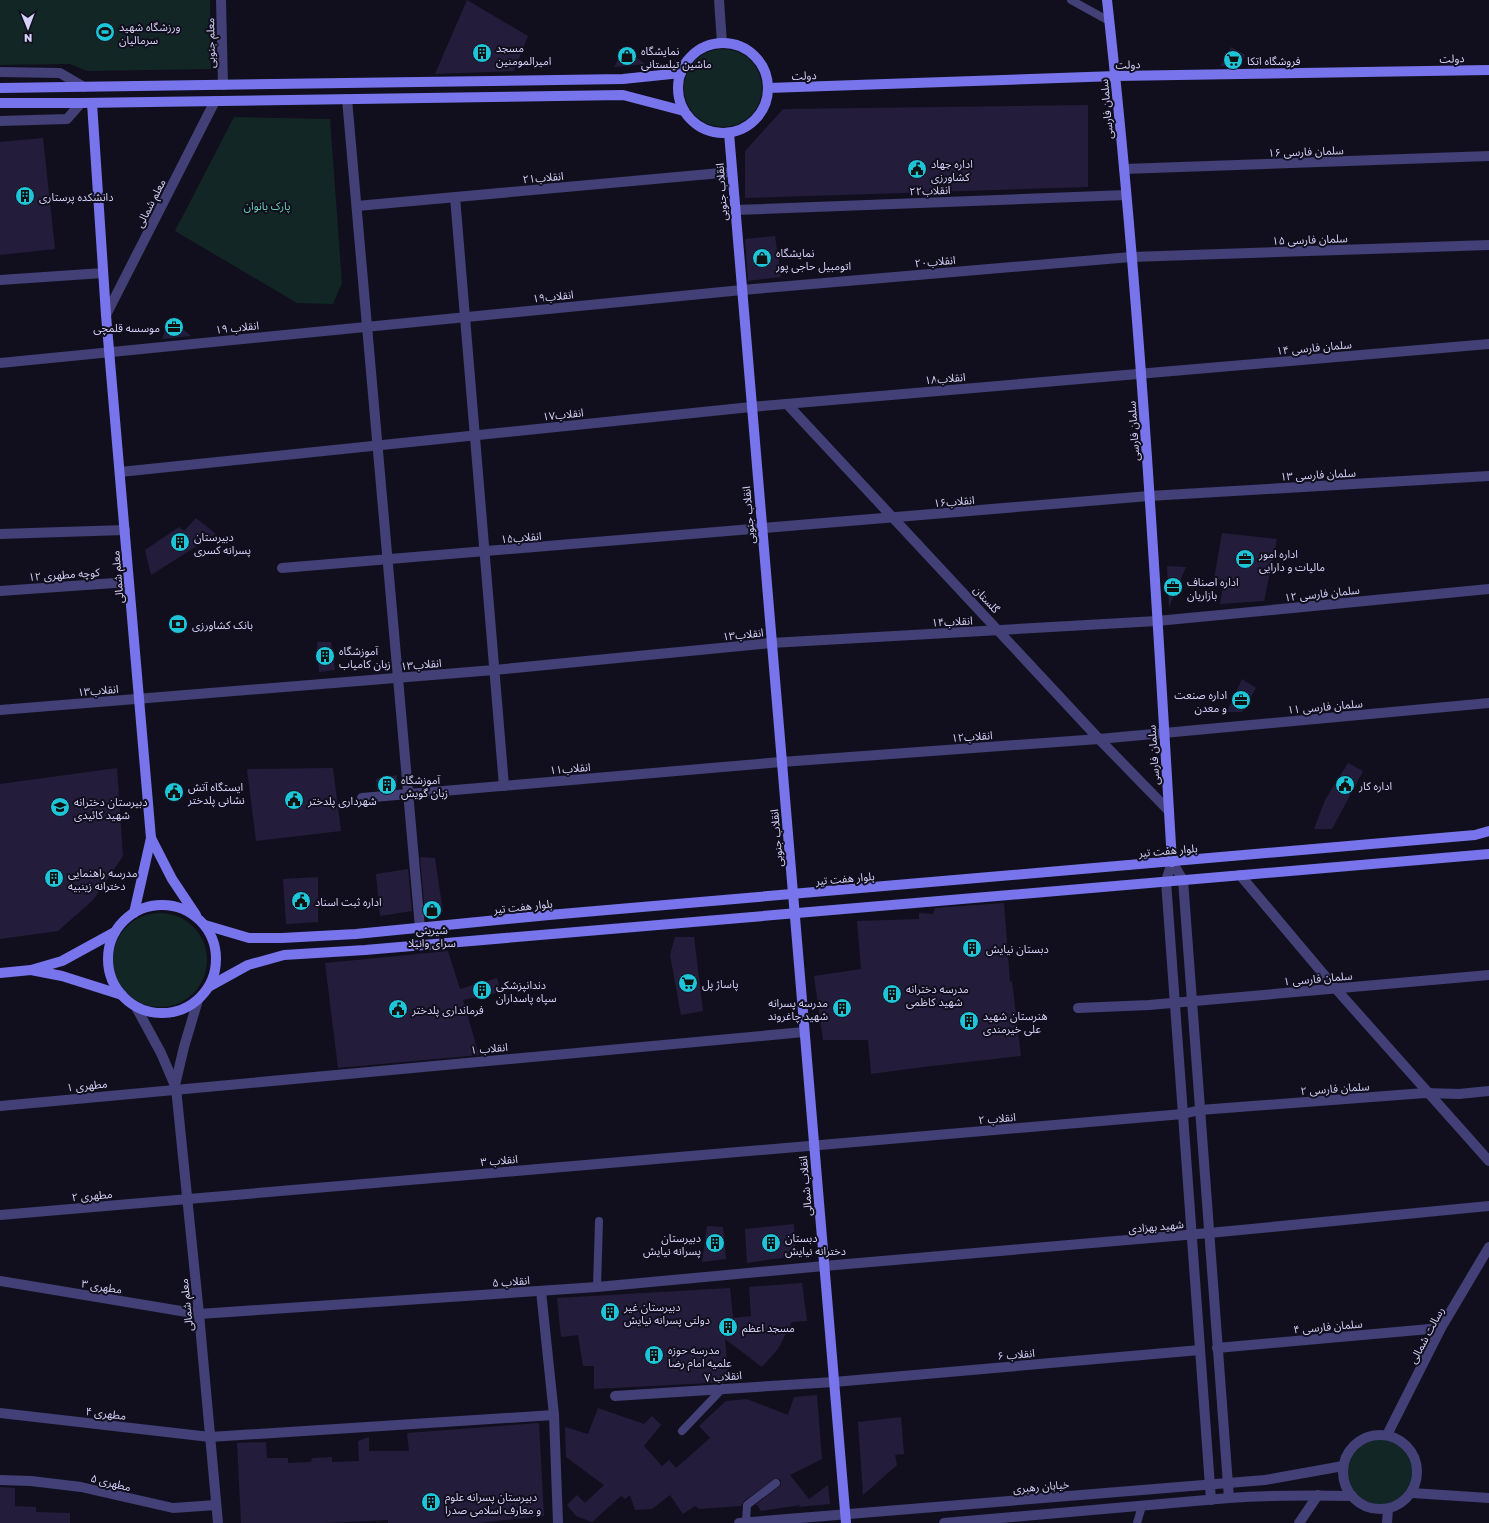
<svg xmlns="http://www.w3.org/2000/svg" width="1489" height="1523" font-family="'Golos Text','Noto Sans Arabic',sans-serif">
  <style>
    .green { fill: #122625 }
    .building { fill: #231d3b }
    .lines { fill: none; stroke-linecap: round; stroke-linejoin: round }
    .lane { stroke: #424076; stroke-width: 8 }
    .street { stroke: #424076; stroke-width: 10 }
    .secondary { stroke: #7875ec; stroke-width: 10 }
    .labels { text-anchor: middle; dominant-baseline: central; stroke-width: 4; stroke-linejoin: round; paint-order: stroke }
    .poi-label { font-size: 11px; fill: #d5d1f9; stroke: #110f1d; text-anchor: start }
    .street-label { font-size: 11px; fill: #d5d1f9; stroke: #110f1d }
    .park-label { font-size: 11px; fill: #67ceb4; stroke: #110f1d }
  </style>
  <rect width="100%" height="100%" fill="#110f1d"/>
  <g class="green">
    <polygon points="0,0 210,0 211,69 87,71 70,64 0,65"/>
    <circle cx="723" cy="88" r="39"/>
    <polygon points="234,117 330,119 342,283 333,304 297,303 175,231"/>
    <circle cx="160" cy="960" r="47"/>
    <circle cx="1379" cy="1472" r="33"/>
  </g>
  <g class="building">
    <polygon points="467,0 528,36 514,71 435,74"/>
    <polygon points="1231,47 1245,55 1240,65 1220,66"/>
    <polygon points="624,48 645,64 614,67"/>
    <polygon points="1088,105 1088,187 745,198 745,151 783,109"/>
    <polygon points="43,138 55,249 0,255 0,142"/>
    <polygon points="775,236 781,277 748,281 745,239"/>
    <polygon points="170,318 191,336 162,339"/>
    <polygon points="196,518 216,534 151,575 145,550 179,527 184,531"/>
    <polygon points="1222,533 1277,539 1264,601 1220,604 1224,581 1214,579"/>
    <polygon points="1167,566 1186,567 1169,607"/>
    <polygon points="317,642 331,642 335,670 319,672"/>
    <polygon points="1242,679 1256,688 1242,712 1227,712"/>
    <polygon points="1348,763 1363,771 1332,829 1314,829 1325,800"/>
    <polygon points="117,768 123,856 93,900 58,931 0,939 0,784"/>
    <polygon points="333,768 341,831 256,841 247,769"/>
    <polygon points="397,775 397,788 377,790 376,779"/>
    <polygon points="420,857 435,858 443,912 425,914"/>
    <polygon points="408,869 412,911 380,916 376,874"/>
    <polygon points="318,877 318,922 286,924 283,879"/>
    <polygon points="1004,903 1010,982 1012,981 1021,1056 923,1067 871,1074 868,1040 823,1040 814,976 861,969 857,921 919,919 919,913 933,914 935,908"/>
    <polygon points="675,937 694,937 703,1011 681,1015 670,955"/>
    <polygon points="448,951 460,989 497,978 501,992 463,1000 479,1055 338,1068 325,963"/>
    <polygon points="794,1224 796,1256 747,1263 745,1229"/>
    <polygon points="707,1226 723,1227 726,1259 702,1262"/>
    <polygon points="802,1283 807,1321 792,1322 778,1349 762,1367 725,1339 729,1382 594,1389 594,1366 583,1366 578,1335 561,1337 557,1298 730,1288 733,1318 751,1316 749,1287"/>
    <polygon points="817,1395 822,1459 790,1475 809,1499 828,1485 830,1504 798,1507 801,1505 761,1511 757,1505 755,1505 781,1485 781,1480 776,1478 744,1501 741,1506 699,1509 695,1506 683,1514 670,1495 652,1509 635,1510 630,1495 625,1499 621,1496 592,1522 576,1516 567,1505 577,1495 585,1503 604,1485 566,1457 565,1427 588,1434 598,1408 644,1424 652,1416 661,1425 644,1446 662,1466 669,1460 676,1468 710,1438 699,1426 726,1401 747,1399 788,1415 794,1397"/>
    <polygon points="901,1417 904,1454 895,1455 897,1465 863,1495 858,1422"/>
    <polygon points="539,1423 544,1516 478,1523 388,1523 388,1520 326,1523 241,1523 237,1443 266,1442 267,1458 288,1458 288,1463 311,1462 312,1458 332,1457 332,1462 359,1461 358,1441 369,1437 369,1451 409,1451 407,1433"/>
    <polygon points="0,1487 15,1488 15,1506 36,1507 36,1512 70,1513 70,1523 0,1523"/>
  </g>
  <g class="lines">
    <g class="lane">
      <polyline points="1071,0 1109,21"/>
      <polyline points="597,1287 599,1221"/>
      <polyline points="682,1431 723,1388"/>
      <polyline points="746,1522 747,1505 776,1483"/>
      <polyline points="1137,1523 1142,1506"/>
    </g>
    <g class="street">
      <polyline points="221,0 223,85"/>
      <polyline points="719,0 722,43"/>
      <polyline points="0,72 60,73 84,87"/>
      <polyline points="347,99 420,928"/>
      <polyline points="0,121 67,119 81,103"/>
      <polyline points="1124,169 1489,156"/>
      <polyline points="455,197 504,786"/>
      <polyline points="357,206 732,172"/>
      <polyline points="735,210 1126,195"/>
      <polyline points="0,280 103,273"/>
      <polyline points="106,315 215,101"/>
      <polyline points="0,363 742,290 1131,257 1489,245"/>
      <polyline points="787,404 1099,739 1169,811"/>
      <polyline points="120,472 751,407 1489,344"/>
      <polyline points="0,534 125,530"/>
      <polyline points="282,568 1149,496 1489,476"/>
      <polyline points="0,591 129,582"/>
      <polyline points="0,710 494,670 771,643 1157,621 1489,589"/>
      <polyline points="362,798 781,762 1099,739 1489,703"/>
      <polyline points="1172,862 1183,880 1229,1498"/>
      <polyline points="1172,862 1166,881 1211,1500"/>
      <polyline points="1240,875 1336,989 1489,1161"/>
      <polyline points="136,1007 161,1053 176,1088 199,1314 218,1523"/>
      <polyline points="1078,1008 1149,1005 1489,975"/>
      <polyline points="175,1085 184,1047 198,1000"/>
      <polyline points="0,1106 804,1032"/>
      <polyline points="0,1215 1183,1114 1200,1110 1425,1093 1459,1094 1489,1091"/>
      <polyline points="0,1281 199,1314 597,1287 824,1266 1209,1233 1489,1206"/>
      <polyline points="541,1291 554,1415 558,1523"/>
      <polyline points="1217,1348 1441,1328"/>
      <polyline points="615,1396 834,1382 1200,1350"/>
      <polyline points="0,1413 210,1437 554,1415"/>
      <circle cx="1380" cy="1472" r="37"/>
      <polyline points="1387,1435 1441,1328 1489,1247"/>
      <polyline points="0,1480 31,1481 81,1487 173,1508 216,1505"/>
      <polyline points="1412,1493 1489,1498"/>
      <polyline points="739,1523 1265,1480 1343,1466"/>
      <path d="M944,1523l285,-25c41,-3 81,-3 123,-2"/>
      <polyline points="1299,1523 1318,1495"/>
      <polyline points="1387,1523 1388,1509"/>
    </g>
    <g class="secondary">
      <path d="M1107,0c32,286 48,574 65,862"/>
      <circle cx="723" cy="88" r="45"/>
      <polyline points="0,88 623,79 681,73"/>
      <polyline points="768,88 1116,76 1489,70"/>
      <polyline points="0,103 81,103 623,95 684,111"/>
      <polyline points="92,103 106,315 151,838 134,913"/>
      <polyline points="729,133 846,1523"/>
      <polyline points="151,838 172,879 196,915"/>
      <circle cx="162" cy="959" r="54"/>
      <polyline points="205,925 249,938 282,938 356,934 549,915 1475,835 1489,831"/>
      <polyline points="115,932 62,961 31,970 62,976 122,995"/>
      <polyline points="0,973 31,970"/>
      <polyline points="210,986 248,965 284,955 365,950 1489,854"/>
    </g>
  </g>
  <defs>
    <g id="stadium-disc" transform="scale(1)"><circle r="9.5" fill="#1ec5d8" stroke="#110f1d"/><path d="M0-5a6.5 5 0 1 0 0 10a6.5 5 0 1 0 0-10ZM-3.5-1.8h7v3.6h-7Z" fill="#111"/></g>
    <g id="building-disc" transform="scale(1)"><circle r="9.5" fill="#1ec5d8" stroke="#110f1d"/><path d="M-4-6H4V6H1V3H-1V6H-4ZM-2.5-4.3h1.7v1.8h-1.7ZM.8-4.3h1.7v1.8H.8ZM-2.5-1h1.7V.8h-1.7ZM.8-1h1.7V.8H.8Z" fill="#111"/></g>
    <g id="shop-disc" transform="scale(1)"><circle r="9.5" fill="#1ec5d8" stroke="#110f1d"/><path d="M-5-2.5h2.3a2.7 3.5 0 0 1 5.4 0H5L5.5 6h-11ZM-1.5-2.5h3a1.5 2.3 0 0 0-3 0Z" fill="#111"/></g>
    <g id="supermarket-disc" transform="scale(1)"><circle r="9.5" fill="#1ec5d8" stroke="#110f1d"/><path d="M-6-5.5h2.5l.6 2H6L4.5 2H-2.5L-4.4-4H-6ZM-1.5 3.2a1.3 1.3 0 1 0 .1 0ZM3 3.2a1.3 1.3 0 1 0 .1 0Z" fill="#111"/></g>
    <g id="civic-disc" transform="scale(1)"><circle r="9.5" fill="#1ec5d8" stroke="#110f1d"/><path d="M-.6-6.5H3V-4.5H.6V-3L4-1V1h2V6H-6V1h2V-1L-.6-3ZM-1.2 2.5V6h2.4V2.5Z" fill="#111"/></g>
    <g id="office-disc" transform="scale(1)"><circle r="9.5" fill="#1ec5d8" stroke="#110f1d"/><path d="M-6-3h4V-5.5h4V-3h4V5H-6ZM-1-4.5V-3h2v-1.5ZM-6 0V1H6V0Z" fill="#111"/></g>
    <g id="bank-disc" transform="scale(1)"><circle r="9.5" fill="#1ec5d8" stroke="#110f1d"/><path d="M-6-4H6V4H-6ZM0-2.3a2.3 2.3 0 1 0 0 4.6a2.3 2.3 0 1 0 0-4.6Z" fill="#111"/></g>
    <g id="school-disc" transform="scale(1)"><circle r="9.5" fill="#1ec5d8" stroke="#110f1d"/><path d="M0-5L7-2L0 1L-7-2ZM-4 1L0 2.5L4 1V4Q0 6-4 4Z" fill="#111"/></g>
  </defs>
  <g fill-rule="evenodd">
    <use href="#stadium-disc" x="105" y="32"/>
    <use href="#building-disc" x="482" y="53"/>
    <use href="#shop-disc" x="627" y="56"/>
    <use href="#supermarket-disc" x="1233" y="60"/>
    <use href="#civic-disc" x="917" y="169"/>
    <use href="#building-disc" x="25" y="196"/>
    <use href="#shop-disc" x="762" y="258"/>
    <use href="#office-disc" x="174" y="327"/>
    <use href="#building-disc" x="180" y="542"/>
    <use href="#office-disc" x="1245" y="559"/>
    <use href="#office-disc" x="1173" y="587"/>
    <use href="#bank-disc" x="178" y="624"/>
    <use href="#building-disc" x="325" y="656"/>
    <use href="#office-disc" x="1241" y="700"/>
    <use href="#building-disc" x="387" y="785"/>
    <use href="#civic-disc" x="1345" y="785"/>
    <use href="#civic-disc" x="174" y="792"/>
    <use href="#civic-disc" x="294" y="800"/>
    <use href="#school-disc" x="60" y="807"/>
    <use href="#building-disc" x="54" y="878"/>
    <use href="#civic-disc" x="301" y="901"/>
    <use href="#shop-disc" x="432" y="910"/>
    <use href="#building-disc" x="972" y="948"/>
    <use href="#supermarket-disc" x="688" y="983"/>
    <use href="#building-disc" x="482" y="990"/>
    <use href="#building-disc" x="892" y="994"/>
    <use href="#building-disc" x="842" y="1008"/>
    <use href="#civic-disc" x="398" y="1009"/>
    <use href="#building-disc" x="969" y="1021"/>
    <use href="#building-disc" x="715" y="1243"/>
    <use href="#building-disc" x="771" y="1243"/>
    <use href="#building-disc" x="610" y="1312"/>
    <use href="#building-disc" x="728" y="1327"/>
    <use href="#building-disc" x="654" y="1355"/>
    <use href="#building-disc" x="431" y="1502"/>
  </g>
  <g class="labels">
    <g class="poi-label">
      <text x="119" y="26">ورزشگاه شهید<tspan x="119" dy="13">سرمالیان</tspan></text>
      <text x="496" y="47">مسجد<tspan x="496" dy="13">امیرالمومنین</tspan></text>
      <text x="641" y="50">نمایشگاه<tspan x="641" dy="13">ماشین تیلستانی</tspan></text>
      <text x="1247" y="60">فروشگاه اتکا</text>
      <text x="931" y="163">اداره جهاد<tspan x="931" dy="13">کشاورزی</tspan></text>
      <text x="39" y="196">دانشکده پرستاری</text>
      <text x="776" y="252">نمایشگاه<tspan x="776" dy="13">اتومبیل حاجی پور</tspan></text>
      <text x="160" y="327" text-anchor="end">موسسه قلمچی</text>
      <text x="194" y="536">دبیرستان<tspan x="194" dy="13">پسرانه کسری</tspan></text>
      <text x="1259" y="553">اداره امور<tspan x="1259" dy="13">مالیات و دارایی</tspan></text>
      <text x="1187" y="581">اداره اصناف<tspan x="1187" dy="13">بازاریان</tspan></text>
      <text x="192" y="624">بانک کشاورزی</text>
      <text x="339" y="650">آموزشگاه<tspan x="339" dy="13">زبان کامیاب</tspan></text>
      <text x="1227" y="694" text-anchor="end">اداره صنعت<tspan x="1227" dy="13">و معدن</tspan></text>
      <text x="401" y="779">آموزشگاه<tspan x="401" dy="13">زبان گویش</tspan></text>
      <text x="1359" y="785">اداره کار</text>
      <text x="188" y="786">ایستگاه آتش<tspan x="188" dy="13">نشانی پلدختر</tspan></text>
      <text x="308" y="800">شهرداری پلدختر</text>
      <text x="74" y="801">دبیرستان دخترانه<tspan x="74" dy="13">شهید کائیدی</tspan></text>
      <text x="68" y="872">مدرسه راهنمایی<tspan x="68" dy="13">دخترانه زینبیه</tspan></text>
      <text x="315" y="901">اداره ثبت اسناد</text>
      <text x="432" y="929" text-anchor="middle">شیرینی<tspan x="432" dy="13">سرای وانیلا</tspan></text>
      <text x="986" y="948">دبستان نیایش</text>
      <text x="702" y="983">پاساژ پل</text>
      <text x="496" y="984">دندانپزشکی<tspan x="496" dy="13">سپاه پاسداران</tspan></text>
      <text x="906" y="988">مدرسه دخترانه<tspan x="906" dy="13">شهید کاظمی</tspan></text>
      <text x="828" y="1002" text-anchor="end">مدرسه پسرانه<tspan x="828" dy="13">شهید چاغروند</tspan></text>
      <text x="412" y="1009">فرمانداری پلدختر</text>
      <text x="983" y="1015">هنرستان شهید<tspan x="983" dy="13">علی خیرمندی</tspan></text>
      <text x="701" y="1237" text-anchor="end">دبیرستان<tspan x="701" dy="13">پسرانه نیایش</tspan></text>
      <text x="785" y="1237">دبستان<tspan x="785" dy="13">دخترانه نیایش</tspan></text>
      <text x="624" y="1306">دبیرستان غیر<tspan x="624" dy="13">دولتی پسرانه نیایش</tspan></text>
      <text x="742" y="1327">مسجد اعظم</text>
      <text x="668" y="1349">مدرسه حوزه<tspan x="668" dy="13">علمیه امام رضا</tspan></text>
      <text x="445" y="1496">دبیرستان پسرانه علوم<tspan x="445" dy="13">و معارف اسلامی صدرا</tspan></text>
    </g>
    <g class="street-label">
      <text transform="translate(210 43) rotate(-91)">معلم جنوبی</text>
      <text transform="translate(1452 58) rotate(-1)">دولت</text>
      <text transform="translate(1128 64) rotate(-1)">دولت</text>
      <text transform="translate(804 75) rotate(-2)">دولت</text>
      <text transform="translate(1106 109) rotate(-95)">سلمان فارسی</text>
      <text transform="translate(1306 151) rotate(-2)">سلمان فارسی ۱۶</text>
      <text transform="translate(543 177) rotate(-5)">انقلاب۲۱</text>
      <text transform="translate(930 190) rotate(-2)">انقلاب۲۲</text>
      <text transform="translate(721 192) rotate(-94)">انقلاب جنوبی</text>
      <text transform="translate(150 203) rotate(-63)">معلم شمالی</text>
      <text transform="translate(1310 239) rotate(-2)">سلمان فارسی ۱۵</text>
      <text transform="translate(935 261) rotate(-5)">انقلاب۲۰</text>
      <text transform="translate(553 296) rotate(-6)">انقلاب۱۹</text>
      <text transform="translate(237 327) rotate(-6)">انقلاب ۱۹</text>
      <text transform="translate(1314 347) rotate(-5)">سلمان فارسی ۱۴</text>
      <text transform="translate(945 378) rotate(-5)">انقلاب۱۸</text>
      <text transform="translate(563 414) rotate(-6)">انقلاب۱۷</text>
      <text transform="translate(1133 431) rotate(-94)">سلمان فارسی</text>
      <text transform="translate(1318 474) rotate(-3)">سلمان فارسی ۱۳</text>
      <text transform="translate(954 501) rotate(-5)">انقلاب۱۶</text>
      <text transform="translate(748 515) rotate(-95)">انقلاب جنوبی</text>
      <text transform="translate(521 537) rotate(-5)">انقلاب۱۵</text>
      <text transform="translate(64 574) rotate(-4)">کوچه مطهری ۱۲</text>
      <text transform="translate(117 577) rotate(-95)">معلم شمالی</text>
      <text transform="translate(1322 593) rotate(-6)">سلمان فارسی ۱۲</text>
      <text transform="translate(987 599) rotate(47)">گلستان</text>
      <text transform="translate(952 621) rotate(-3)">انقلاب۱۴</text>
      <text transform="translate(743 634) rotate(-6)">انقلاب۱۳</text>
      <text transform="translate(421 664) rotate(-5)">انقلاب۱۳</text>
      <text transform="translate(98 690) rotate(-5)">انقلاب۱۳</text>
      <text transform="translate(1325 706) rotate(-5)">سلمان فارسی ۱۱</text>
      <text transform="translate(972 736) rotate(-4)">انقلاب۱۲</text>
      <text transform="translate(1153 755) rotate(-94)">سلمان فارسی</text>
      <text transform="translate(570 768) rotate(-5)">انقلاب۱۱</text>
      <text transform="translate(776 838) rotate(-95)">انقلاب جنوبی</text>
      <text transform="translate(1168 850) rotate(-5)">بلوار هفت تیر</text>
      <text transform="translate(845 878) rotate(-5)">بلوار هفت تیر</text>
      <text transform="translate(523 906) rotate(-6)">بلوار هفت تیر</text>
      <text transform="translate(1318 978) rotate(-5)">سلمان فارسی ۱</text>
      <text transform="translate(489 1048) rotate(-5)">انقلاب ۱</text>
      <text transform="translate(87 1085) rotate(-6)">مطهری ۱</text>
      <text transform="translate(1335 1088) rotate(-4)">سلمان فارسی ۲</text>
      <text transform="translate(997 1118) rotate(-5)">انقلاب ۲</text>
      <text transform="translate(499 1160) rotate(-5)">انقلاب ۳</text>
      <text transform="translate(805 1186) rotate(-95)">انقلاب شمالی</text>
      <text transform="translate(92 1195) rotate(-5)">مطهری ۲</text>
      <text transform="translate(1156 1226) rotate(-5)">شهید بهزادی</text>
      <text transform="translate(511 1281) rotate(-4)">انقلاب ۵</text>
      <text transform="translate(102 1286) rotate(9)">مطهری ۳</text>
      <text transform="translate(186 1305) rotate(-96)">معلم شمالی</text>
      <text transform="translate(1328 1326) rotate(-5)">سلمان فارسی ۴</text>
      <text transform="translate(1426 1335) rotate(-62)">رسالت شمالی</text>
      <text transform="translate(1016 1354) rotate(-5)">انقلاب ۶</text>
      <text transform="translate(723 1376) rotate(-4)">انقلاب ۷</text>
      <text transform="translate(106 1413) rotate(7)">مطهری ۴</text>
      <text transform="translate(111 1482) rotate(14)">مطهری ۵</text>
      <text transform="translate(1041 1486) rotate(-5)">خیابان رهبری</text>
    </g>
    <g class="park-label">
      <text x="267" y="205">پارک بانوان</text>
    </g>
  </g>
  <g transform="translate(28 28) rotate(179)" stroke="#110f1d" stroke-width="3" paint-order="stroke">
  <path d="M0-3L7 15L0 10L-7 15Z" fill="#d5d1f9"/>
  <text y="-6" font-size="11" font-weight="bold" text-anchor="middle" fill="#d5d1f9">N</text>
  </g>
</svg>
